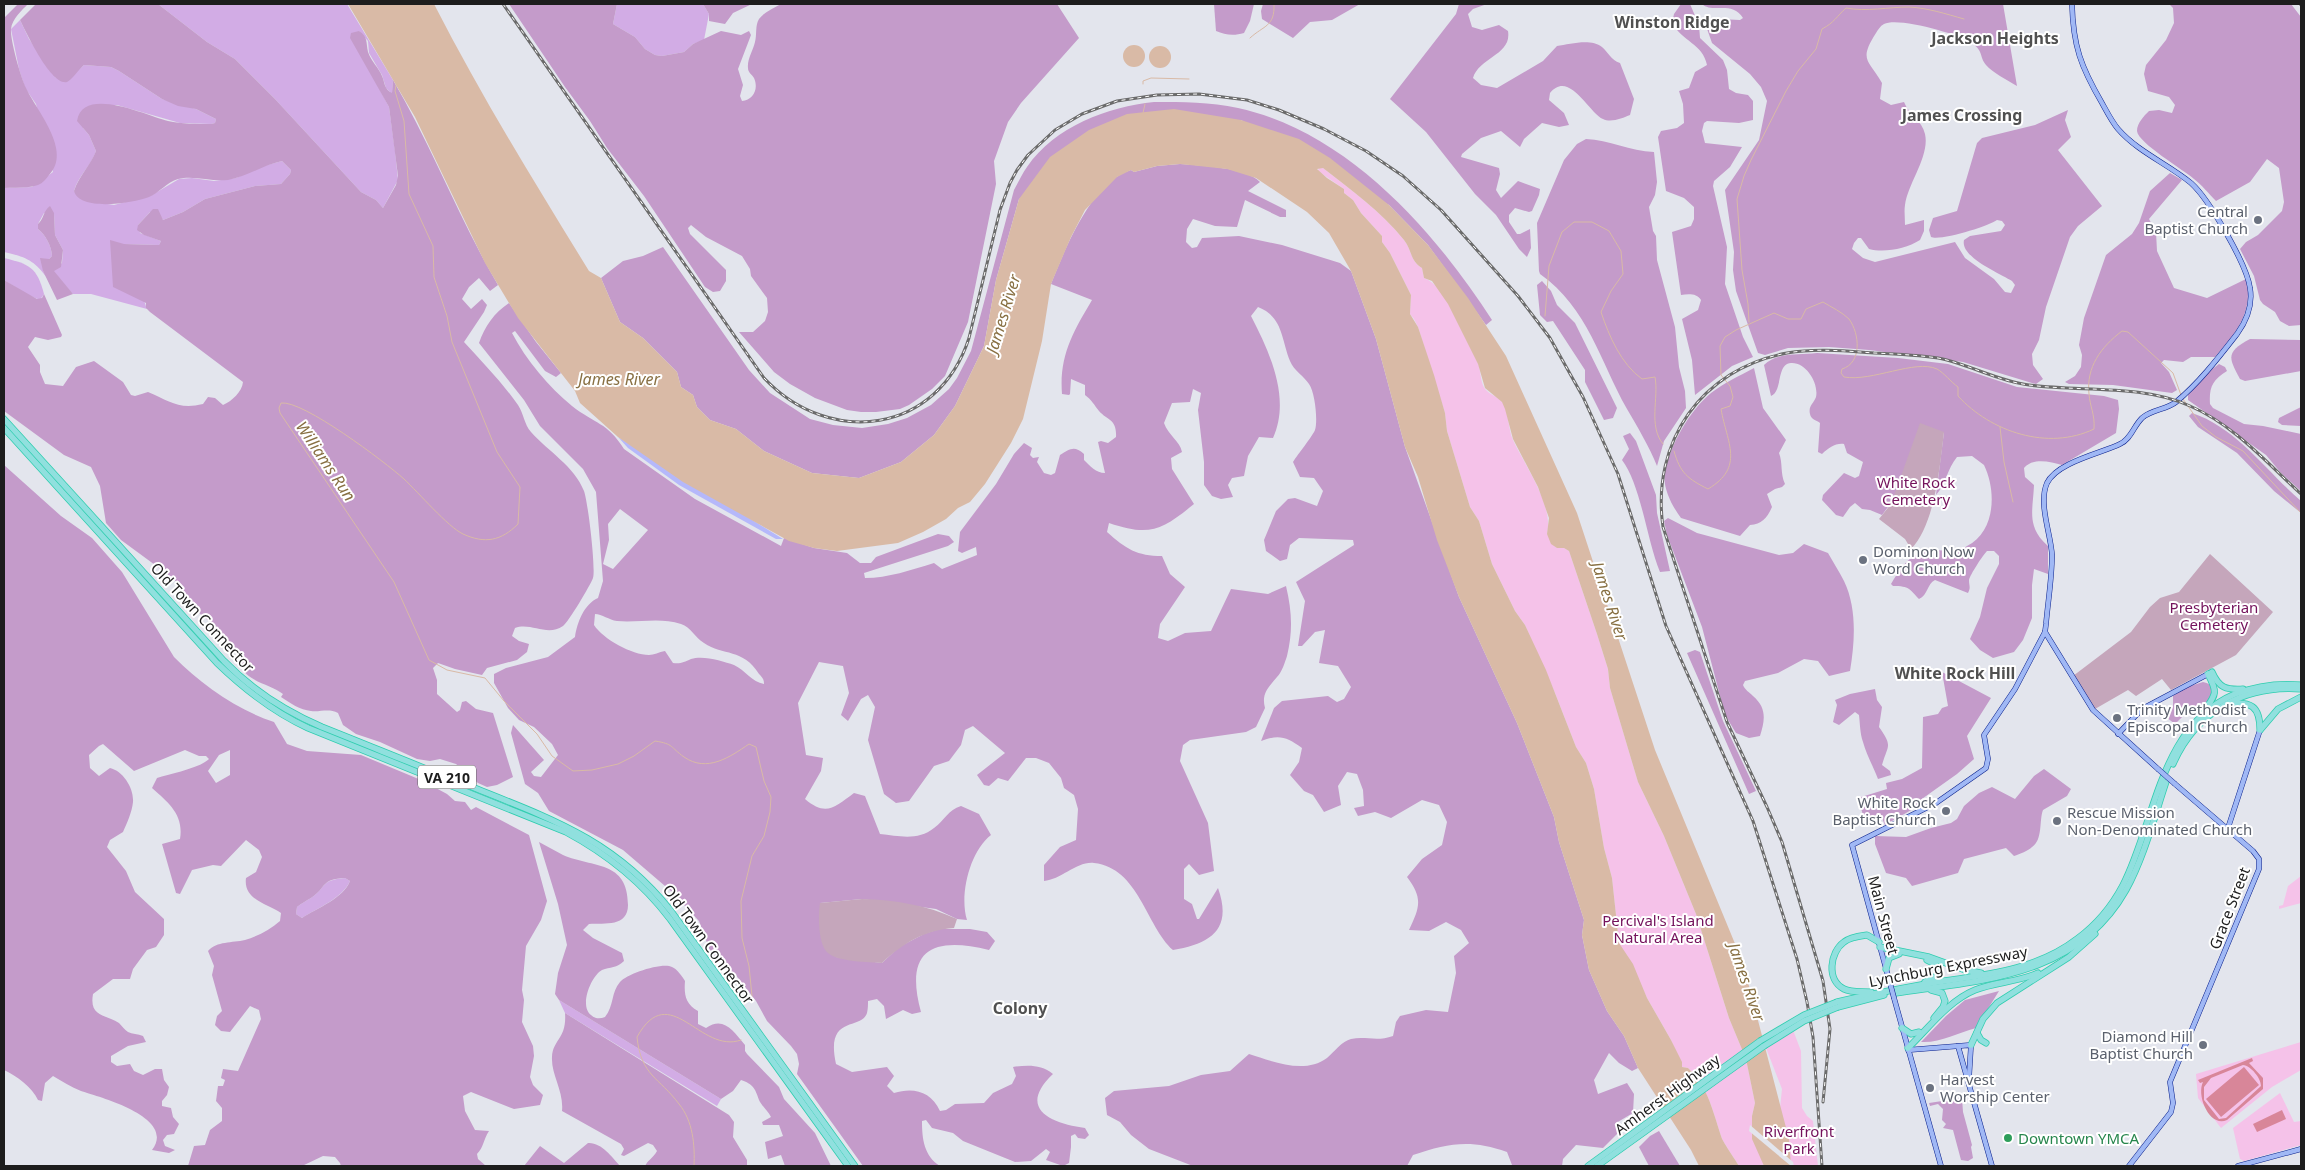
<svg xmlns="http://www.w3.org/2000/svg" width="2305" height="1170" font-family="'Noto Sans',sans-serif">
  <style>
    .grass { fill: #d2ace5 }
    .forest { fill: #c49bca; fill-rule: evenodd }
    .sand { fill: #b5b8fa }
    .cemetery { fill: #c5a6bb }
    .park { fill: #f5c2e9 }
    .pitch { fill: #d88699; fill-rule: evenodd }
    .water { fill: #d9baa6 }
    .pier { fill: #e3e5ed }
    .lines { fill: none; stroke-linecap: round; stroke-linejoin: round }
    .stream { stroke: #d9baa6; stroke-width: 1 }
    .major-casing { stroke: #0a208c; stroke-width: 5.5 }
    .highway-casing { stroke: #2fcdaf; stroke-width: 7 }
    .major { stroke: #a0b8f5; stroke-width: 4.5 }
    .highway { stroke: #90e0de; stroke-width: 5.5 }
    .rail-casing { stroke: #6b6b6b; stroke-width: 3 }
    .rail { stroke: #fff; stroke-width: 1; stroke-dasharray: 4; stroke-linecap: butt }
    .major-bridge-casing { stroke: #0a208c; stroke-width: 5.5; stroke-linecap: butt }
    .highway-bridge-casing { stroke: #2fcdaf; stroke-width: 7; stroke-linecap: butt }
    .major-bridge { stroke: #a0b8f5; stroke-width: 4.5 }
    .highway-bridge { stroke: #90e0de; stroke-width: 5.5 }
    .worship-dot { fill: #6b7280; stroke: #fff; stroke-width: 2 }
    .leisure-dot { fill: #2e9e5b; stroke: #fff; stroke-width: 2 }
    .labels { text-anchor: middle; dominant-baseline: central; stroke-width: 4; stroke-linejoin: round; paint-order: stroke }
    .shield { fill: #fff; stroke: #616161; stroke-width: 1 }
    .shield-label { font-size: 14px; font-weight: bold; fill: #1d1d1d }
    .worship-label { font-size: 15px; fill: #5b616d; stroke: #fff; text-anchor: start }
    .park-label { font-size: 15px; fill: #74125c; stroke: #fff }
    .street-label { font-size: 15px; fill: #1d1d1d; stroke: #fff }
    .leisure-label { font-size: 15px; fill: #27864d; stroke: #fff; text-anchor: start }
    .neighbourhood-label { font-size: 16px; font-weight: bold; fill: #505050; stroke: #fff }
    .water-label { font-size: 16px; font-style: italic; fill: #887043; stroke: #fff }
  </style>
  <rect width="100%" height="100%" fill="#e3e5ed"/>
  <g class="grass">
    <polygon points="158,4 347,4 393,80 392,94 386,88 382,75 369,53 368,41 359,31 371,73 389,107 395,151 398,180 383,208 376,200 361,192 275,99 235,59 207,42"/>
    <polygon points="617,4 703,4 709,14 704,40 693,44 684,52 662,56 655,55 645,49 635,37 613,24"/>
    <path d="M20,20l9,19 27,39 21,-7 7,-6 27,2 8,4 43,28 34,10 20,10 -1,4 -4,1 -31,-1 -63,-18h-26l-8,23 6,7 7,16c-5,15 -18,25 -22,40l9,9 31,5 38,-10 27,-16 13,-1 22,3 22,-3 24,-11 22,-6 9,9 -1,4 -9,10 -26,2 -50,13 -22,13 -20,8 -2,-3 -11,-5 -12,13 2,8 21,8 -2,4 -35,-1 23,65 -56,-15h-18l-3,-3 -17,-20 9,-8 1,-13 -8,-15 -1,-22h-10l-6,11v5c7,5 14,18 14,27l-3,3 -6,12 5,8c-14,-19 -22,-22 -44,-27v-64l28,-1 21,-15 -17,-68 -11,-16 -6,-19 -8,-40z"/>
    <path d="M4,258c25,6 33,9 40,36l-4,6 -12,-5 -24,-15z"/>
    <path d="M345,878l5,3c-7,17 -33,27 -48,37l-6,-4 1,-7c5,-4 9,-6 14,-9 16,-11 9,-18 34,-20z"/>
    <polygon points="559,1000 721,1099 717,1106 565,1013"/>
  </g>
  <g class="forest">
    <path d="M18,4h10c-6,6 -16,15 -17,25 -1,11 10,49 15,59 10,22 47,63 23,87 -3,4 -6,8 -11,10 -11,4 -23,2 -34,3v-170z"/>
    <path d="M36,4h122l49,38 28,17 40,40 86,93 15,8 7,8 13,-23 2,-9 -9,-69 -39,-69 1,-5 8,-2c9,5 7,12 9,21 3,9 11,16 14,24 3,7 2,13 10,17l1,-13c39,66 66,139 105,205l-8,6 -11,-13 -10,9 -7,12 9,10 11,-10 5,6 -3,7 -20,30c18,20 38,40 54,63 6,9 6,19 13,27 18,20 43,34 53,59 4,11 12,78 9,87 -2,6 -25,45 -30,48 -16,11 -32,-4 -48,2l-3,8 7,5 10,3 -2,8 -10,8 -30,8 -5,7 -27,-6 -17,-6 -5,5 4,12v14l20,18 3,-2 2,-8 4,-1 10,8 17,4 20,64 -16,8 -10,2 -9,-4 -22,-19 -16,-5 -10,2 -13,-2 -37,-17 -24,-8 -13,-9 -5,-12c-9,-5 -17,-1 -27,-2 -11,-1 -21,-8 -30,-14l2,-3c-12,-10 -37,-12 -42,-29 -1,-4 0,-8 -1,-12l-24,-26 -29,-24 -5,-16 -12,-11 -49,-36 -15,-17 -6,-37 -9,-19 -27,-12 -60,-44v-131l33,19 5,-1 2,-4 18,41 -1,2 -13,3 -13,-3 -7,10 12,18v7l5,12 18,2 13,-19 18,-6 29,21 8,13 4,1 13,-4c21,9 31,18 55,12l5,-7 7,1 8,7c9,-4 19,-13 20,-23l-93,-70 -4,-4v-5l-33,-16 -3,-47 14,4 35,1 2,-4 -17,-6 -7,-5 1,-5 15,-16h5l5,11 20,-8 22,-13 50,-13 26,-2 9,-10 1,-4 -9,-9c-19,4 -36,16 -54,19 -17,2 -34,-5 -50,-1 -11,3 -19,14 -29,18 -16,6 -69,15 -75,-6 5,-15 16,-25 22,-40l-7,-16 -12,-14c6,-36 70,-5 91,0 14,3 28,3 43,3l4,-1 1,-4 -20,-10 -18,-3 -16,-7 -43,-28 -8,-4 -27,-2c-5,4 -12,15 -17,17 -16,4 -41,-50 -47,-62z"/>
    <path d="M509,4h108l-4,20 22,13 10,12 10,6 7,1 22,-4 9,-8 28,-13 20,4 8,-4 2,4 -13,34 5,16 -3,11 2,5c11,-1 17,-12 12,-23 -2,-4 -6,-5 -6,-10 -1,-9 5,-17 7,-26 2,-7 0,-17 4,-23 5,-7 15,-11 22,-15h276l22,34 -58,65 -13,19 -14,39 2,23 -28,138 -23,54 -13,13 -23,16 -9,4 -24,3h-15l-14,-2 -32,-12 -25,-14 -16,-12 -35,-40h14l12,-11 3,-9 -1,-14 -16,-22 -1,-7 -8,-13 -36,-19 -15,-12 -3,3 2,6 36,36v11l-6,10 -7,1 -8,-5 -61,-91 -37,-48 -17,-27 -25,-34z"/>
    <polygon points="703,4 752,4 733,13 725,24 709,21 709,14"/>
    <path d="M1214,4h40l-4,17 -6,12c-10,3 -19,2 -28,-2z"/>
    <polygon points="1263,4 1360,4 1332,20 1310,22 1293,38 1262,19 1261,11"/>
    <path d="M1459,4h28l-14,5 -5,5 4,13 10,3 17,-5 9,6c4,24 -29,26 -35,47l8,7 16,3 46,-27 14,-15c13,-2 34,-8 45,1 6,5 9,13 18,16l14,36 -4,16c-7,3 -19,8 -27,4 -14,-6 -34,-50 -53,-26l-1,7 15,13 5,12 -10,2 -17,-4 -18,16 -4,8 -19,-16 -20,7 -19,16 -1,3 38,11 1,6 -4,16 5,8 17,-17 22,8 -1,6 -7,16 -3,1 -14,-4 -6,7v7l8,12h3l10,-5 1,19 -4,9 -8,-8 -23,-34 -21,-21 -49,-62 -36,-33 66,-85z"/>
    <path d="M1681,4h9l9,21 1,13 23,22 4,10 2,19 7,4 12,2 5,6v19l-14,3 -32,-2 -3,2 -2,8 3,12 37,4 -12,20 -16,14 -1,5 14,61 -2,37 18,53 10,20 -21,9 -37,29 -3,-35 -10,-41 16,-9 3,-10c-4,-7 -13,-6 -20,-5l-9,-63 19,-6 3,-7v-12l-10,-9 -18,-7 -8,-54 3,-6 16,-3 7,-5 -1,-19 -4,-13 10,-3 6,-16 12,-7c-4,-21 -25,-24 -35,-42l2,-9z"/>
    <path d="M1702,4h301l14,82c-10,-6 -24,-13 -31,-21 -7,-9 -2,-13 -14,-22 -14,-9 -73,-26 -88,-19 -4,2 -6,6 -8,9 -18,28 -7,27 6,50l-2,16 11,6 13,-3c5,13 18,18 21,32 5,22 -17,49 -20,71 -1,6 0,13 0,20l19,-5v11l-4,9c-14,9 -36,13 -51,9l-8,-11h-3l-4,5 -2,6 11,9 12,4 80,-20 10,16 29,21 11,13 6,1 4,-8 -3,-4c-13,-8 -52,-24 -48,-41l6,-4 31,-5 4,-6 -3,-4 -5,-1c-8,6 -56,21 -66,17l-2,-7 4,-12 24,-7 20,-68 5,-5 53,-13 33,-15 -3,10 6,17 -13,13 44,56 -24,20 -8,11 -24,70 -7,33 -7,14 1,11 10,14 -7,5 -4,-1 -69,-21 -94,-12 -40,-3 -41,1 -23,7 -7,-2 -22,-62 -3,-21 1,-18 -9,-62 34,-50 8,-39 -6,-14 -11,-13 -38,-31 -6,-17 1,-3 13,-4 20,1 3,-2c-11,-18 -30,-4 -41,-14z"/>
    <path d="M2169,4h122l10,13v308l-12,1 -9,-5 -5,-9 -12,-8 -3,-4 -6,-24 -14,-27 6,-7 12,-7 24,-24 2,-9 -5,-34 -12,-9 -17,23 -34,19c-7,-7 -14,-16 -22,-22 -10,-9 -56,-36 -57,-48 0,-8 7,-15 12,-20l10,-1 13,3 3,-8 -6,-8 -21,-6 -4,-17 2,-9 20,-25 8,-17 -1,-15z"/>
    <path d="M1154,102c29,0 56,0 84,6 109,24 196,122 254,212l-6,5 -58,-80 -39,-40 -148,-85 -222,79 -23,81 -12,66 -29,60 -21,29 -33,27 -42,16 -47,-5 -48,-22 -28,-22 -26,-9 -13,-13 -4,-12 -12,-8 -4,-15 -34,-34 -23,-16 -19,-44 22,-17 20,-5 20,-9 86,123 21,23 40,26 23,6 29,3 26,-4 19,-6 24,-13 18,-16 8,-11 14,-27 43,-161c4,-7 8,-16 13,-23 28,-41 81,-60 127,-65z"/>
    <path d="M1586,139c23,1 44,12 68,13l3,30 -2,13 -6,12 4,24 3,5 1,24 18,67 4,40 6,24 1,17 -22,33 -7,25c-8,-20 -19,-38 -30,-57 -27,-48 -39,-101 -87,-135l-1,-3 -2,-48 27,-63 13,-16z"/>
    <path d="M1180,164c21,2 66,3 80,18l-12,9 38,19v7h-6l-35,-17 -8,27 -22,-1 -22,-7 -6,10 -1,13 6,6 5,-1 5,-9 37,-2 43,9 58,18 11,8 25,68 29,108 54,150 58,126 37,94 5,25 25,78 -2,15 7,35 18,41 17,25 14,32 -6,3 -13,-8 -10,-10 -15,27 4,14 29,-11 7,11 -1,19 -17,10 3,9 -16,16 -27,-3 -13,14 -1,7h-51l1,-1 -5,-13c-36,-13 -59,-9 -94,3l-6,11h-214l-44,-17 -18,-14 -11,-13 -13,-7 -2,-17 9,-7 55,-5 32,-11 29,-4 19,-17c23,7 55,21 78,4 7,-6 15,-17 24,-19 15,-3 26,3 42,-3l3,-14 4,-6 26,-6 22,2 8,-39 -2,-17 15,-13 -8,-13 -15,-8 -17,9 -20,-1c11,-23 14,-32 -2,-53l15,-18 20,-14 5,-23 -8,-17 -17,-5 -31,18 -16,-6 -17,4 -4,-8 10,-2 -1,-16 -6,-16 -10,-2 -9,14 3,19 -17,7 -11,-17 -9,-4 -14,-16 9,-13 3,-14c-15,-11 -23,-14 -41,-7l13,-33 8,-7 46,-5 9,6 7,-3 7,-12 -13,-21 -19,-3 6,-33 -10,2 -13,14h-4l7,-45 -9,-19 58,-37 -1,-5 -54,-2 -9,7 -3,14 -7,2 -14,-10 -2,-11 12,-29 12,-12 7,-1 22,8 6,-15 -9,-13 -14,-1 -7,-15c5,-8 19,-25 22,-32 3,-9 0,-38 -6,-46 -5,-8 -15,-13 -19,-23 -9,-23 -7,-44 -32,-54l-7,9c19,37 40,82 22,122l-14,-1 -11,19 -4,20 -12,2 -4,7 5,12 -12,2 -9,-3 -8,-11v-23l-6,-52 3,-17 -8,-4 -3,13 -18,1 -8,20c4,12 16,18 18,29l-11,6 1,11 22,35c-32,26 -44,33 -85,19l-2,9c19,17 30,24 55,24l8,18 15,13 -25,37 -2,14 10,3 17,-8 26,-2 20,-42 37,5 18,-8c6,25 7,45 1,70 -2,6 -5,16 -10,21 -8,10 -16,16 -12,31l-9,19 -10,5 -56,8 -7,5 -3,16 28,62 6,48 -15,4 -10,-11 -5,5v30l8,5 5,15h2l19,-31c15,42 -8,56 -45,62 -27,-24 -34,-82 -79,-87 -17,-2 -33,17 -50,18v-16l16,-18 16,-7 2,-31 -4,-14 -10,-7 -3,-10 -12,-15 -13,-5h-10l-18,23 -10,-3 -9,8 -5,-1 -7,-10 28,-22 -32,-27 -8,4 -4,15 -12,16 -15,5 -25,35 -13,2 -12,-9 -16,-54 7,-33 -7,-12 -7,4 -13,22 -7,-6 8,-22 -6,-27 -24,-4 -21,41 8,52 17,3 -2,13 -16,28c21,18 30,8 49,-6l11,3 15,38c19,2 38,7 54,-6 11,-8 14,-18 27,-22l18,8 12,21c-21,16 -32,60 -24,85l-10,-1 -21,-10 -74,-10 -42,4 16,54 46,6 17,-16 25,-13 15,-5h31l17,3 8,9 -6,9c-57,-14 -85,0 -68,62l-9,2 -9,-4 -17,9 -2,-13 -7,-7 -9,2c0,3 0,8 -1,12 -6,18 -42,1 -31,51l16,8 35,-5 7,9 -7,10 7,7c19,-6 37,-2 46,18l6,-1 9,-6 29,-1 9,-10 19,-9 4,-8 -3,-9c14,-2 28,-3 40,7 -37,35 -1,50 32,54l4,7 -4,4 -7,-1 -3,-4 -4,2v11l-2,16 -6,3 -17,-6 4,-8 -4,-3 -15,12 -16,1 -52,-21 -10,-8 -21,-5 -6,-8 -4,1c0,18 2,35 18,45h-77l-66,-92 2,-10 -2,-10 -6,-8 -24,-25 -11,-20 -21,-27 -14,-6 -8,-9 -14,-38 -27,-29 -49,-42 -74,-39 -11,-18 -13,-9 -14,-51 2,-8 31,35 -13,12 3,4 7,1 17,-22 -6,-11 -18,-17 -15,-7 -11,-12 -14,-25v-9l12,-6 42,-11 27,-20c2,-14 9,-33 23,-39l5,-17 -7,-89 -13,-23 -43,-43 -16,-26 -45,-57c6,-17 15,-30 30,-40l27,39 25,31 -5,4 -11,-6 -30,-40 -3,2c14,27 37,54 60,73 23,18 35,16 52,43l71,50 86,47 3,-8 30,10 33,5 13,10h11l5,-6 62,-23 11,2 5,6 -6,4 -84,27 1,5c23,0 46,-8 69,-15l8,6 35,-14 -1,-8 -14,6 -4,-2 2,-19 36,-48 18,-30 10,-11 8,5 -2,7 3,3 6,-1 -2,5 7,11 7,2 4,-2 5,-18c10,-6 14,-10 24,-1v6c6,6 12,13 21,13l-7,-31 3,-1 7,2 8,-6c1,-18 -8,-16 -17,-26 -5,-6 -7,-11 -14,-16v-10l-14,-6 -1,15 -1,1 -7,-1c-3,-38 11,-62 30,-94l-41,-16c14,-35 41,-103 80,-114l3,2 23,-6zM620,509l28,21 -35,39 -10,-5 6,-24 -1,-16zM595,614c7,0 14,6 22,7 21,2 43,-4 64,3 10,3 14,14 23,19 19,13 39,5 55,31 3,3 5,5 5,10 -12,-2 -19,-14 -30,-19 -11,-4 -31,-10 -43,-6 -7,3 -10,5 -18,4l-8,-12c-6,1 -11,4 -16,4 -17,0 -46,-16 -55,-30z"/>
    <path d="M2170,173l12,7 -33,39 7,13 1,19 17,37 33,10 39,-19c8,33 -10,54 -31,78h-24l-8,5 -19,-2 -3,3 8,9 8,18 -5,3 -59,-8 -44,-1 -4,-2 10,-6 6,-9 1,-12 -3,-10 5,-27 22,-63 26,-21 7,-11 11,-32z"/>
    <path d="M50,206l4,7 1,22 8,15 -2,17 -7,4 19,23 -16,6 -14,-29 -3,-13 9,1 3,-3c0,-9 -7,-22 -14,-27v-5c6,-5 5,-13 12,-18z"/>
    <polygon points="1542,281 1551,291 1557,305 1575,323 1617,408 1613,418 1604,420 1585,382 1585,370 1553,321 1547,322 1540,315 1537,285"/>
    <path d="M2250,339l51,1v31l-56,10 -5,-2c-12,-22 -14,-27 10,-40z"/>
    <path d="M1817,353l81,5 50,6 69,23 87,9 14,4 1,9 -3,24 -54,32c-11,-3 -29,-8 -38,3l1,9 9,8c-1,25 -8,42 14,61v28l-14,-5 -2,16v33l-9,22 -9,12 -21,6 -13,-8 -10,-11 10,-22 7,-29 12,-24v-8l-5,-5h-7c-4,4 -17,24 -18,29 0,6 2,7 -1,13l-33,-13c-8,4 -7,15 -16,19 -10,-10 -9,-13 -26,-13l-2,-2c7,-12 15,-25 28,-31 14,-6 24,-1 37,-2 4,0 8,-3 11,-5 28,-14 30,-54 17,-81l-12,-9 -15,1c-10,12 -11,27 -21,38l8,-63 -62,83 -12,-5 -8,-1 -7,-6 -5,4 -7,10 -7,-2 -14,-15 1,-5 21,-22 11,5 4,-2 4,-14 -16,-9 -3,-9c-9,-1 -15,4 -22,10l-4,-2 2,-29c-3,-3 -9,-3 -10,-9 -2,-8 4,-11 6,-17 3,-14 -10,-35 -25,-34 -15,1 -8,28 -20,33l-7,-31c13,-13 36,-10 53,-12z"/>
    <path d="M2219,364l6,3 2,4c-15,9 -18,17 -17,33l3,4 31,16 19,2 38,8v57l-20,-18 -15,-18 -78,-55v-5l19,-22z"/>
    <path d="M1754,368l9,40 23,32 -7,13c4,10 1,20 6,31l-3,3 -7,2 -8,5 5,13c-5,11 -10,17 -22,18l-10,11 -59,-18c-9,-12 -19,-31 -16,-46 5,-27 25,-62 46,-79 13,-10 28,-17 43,-25z"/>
    <polygon points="2301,407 2301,426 2282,425 2278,422 2279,418"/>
    <path d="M2192,413c45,15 74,58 109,88v12l-27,-22 -37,-38 -39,-26 -9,-11z"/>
    <path d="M1630,433l6,8 20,54 1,18 13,58 -10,1c-13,-31 -19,-87 -38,-112l7,-11 -6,-13z"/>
    <path d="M4,465l57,51 31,22 30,34 52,85c27,27 63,53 100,65l13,22 20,7 54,4 60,25 26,14 8,7 10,1 6,8 5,-3 53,28 18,66 -6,19 -15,26 -4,44 2,10 -2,22 11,24 1,10 -4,21 3,8 10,10 -3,10 -26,4 -43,-17 -8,4 2,15 10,19 14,1c-6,9 -5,16 -12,23l1,5 8,7h-145l-1,-3 -5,-6 -12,-1 -21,10h-114l6,-20 11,-1 5,-15 12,-9v-13l-6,-7 2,-15h5l2,-6 -4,-2 2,-9 15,2 23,-52 -2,-9 -9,-4 -20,26 -9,-1 -6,-6 2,-9 5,-5 -10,-36 2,-9 -6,-15c9,-10 24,-8 37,-11 13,-4 25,-10 35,-19l1,-8c-13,-9 -38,-13 -35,-35l10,-6 6,-15 -3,-7 -13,-10 -25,26 -8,-1 -21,5 -12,24 -4,-1 -14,-49 18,-5c4,-24 -11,-36 -28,-51l5,-10c13,-4 43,-10 52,-19l-3,-3h-7l-14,-6 -51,21 -31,-27 -4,2 -10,9 1,13 9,8 11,-8c13,3 24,20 23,34 -1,10 -6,21 -10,30l-13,8 -3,7 19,24 9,21 29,27v16l-8,12 -9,3 -14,19 -3,10h-17l-20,15c-4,23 12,20 26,29 3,3 6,7 9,9 4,2 10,2 15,4l3,6 -18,4 -17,10v6l6,4 13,-2 4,7 9,4 12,-6h7l2,11 5,7 -2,8 -5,6v5l9,2 2,9 6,7 -5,10 -7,1 -4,5 2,6 10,4 -6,3 -17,-3c25,-33 -53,-53 -71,-59 -10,-4 -19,-10 -28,-15l-8,7 -3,18 -4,-1c-6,-13 -21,-24 -34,-30zM230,750v25l-14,8 -8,-12 11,-16zM345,878l5,3c-6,17 -33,27 -48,37l-6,-4 1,-7c5,-4 9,-6 14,-9 16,-11 10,-19 34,-20z"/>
    <path d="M1668,518l29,15 82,22 14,-2 11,-9 24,9c5,9 11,18 16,28 13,27 11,60 6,90l-21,5 -11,-15 -14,-2 -26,14 -33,8 -2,4c2,5 6,7 10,11 14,12 12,24 7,40l-11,2 -13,-5 -11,-18 -23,-88 -35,-92 -3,-14z"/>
    <polygon points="1695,650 1700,652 1723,721 1756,791 1749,794 1687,653"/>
    <polygon points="1942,672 1991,698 1967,736 1974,759 1957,774 1919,801 1920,805 1885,825 1881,816 1865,822 1858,798 1887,789 1886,783 1902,779 1922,768 1923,717 1938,714 1942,708 1948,706"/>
    <path d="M2203,682c22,4 -1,27 -9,34l-9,-2 -10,10 -13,-10 3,-5 8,-2v-11l14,-9z"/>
    <path d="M1875,689l2,11 5,7 -3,20c14,20 9,17 3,38l8,6 1,4 -13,4c-5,-13 -11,-23 -15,-37 -3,-8 -3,-19 -4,-27l-4,-3 -16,13 -6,-3 4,-17 -2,-5 15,-6z"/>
    <path d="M2044,769l27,20 -4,7 -24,14c-4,10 0,30 -11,37 -4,4 -12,7 -18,9l-8,-8 -42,11 -6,14 -46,13 -6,-8 -20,-5 -11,-29v-8l31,1 25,-9 20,-5 6,-4 7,-13 15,-13 13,-6 23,12 19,-23z"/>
    <path d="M539,842c8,4 16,9 24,13 30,13 65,5 65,50 0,22 -23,18 -39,19l-6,6 10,8 29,15 2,8c-7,7 -14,6 -22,9 -11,6 -23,36 -11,45 4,4 9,4 14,2 9,-11 6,-25 15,-35 7,-8 42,-20 52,-15 5,2 10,9 13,14 -1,13 0,23 13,30v13l8,4c18,-12 27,3 39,17v6l2,3 32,33 5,12 31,34 16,33h-46l-4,-11 -13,4 -3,-17 18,-6 -4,-11h-16l-1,-3 9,-5c-3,-6 -10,-12 -12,-17 -4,-12 -6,-16 -18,-20l-8,11 -12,8 -162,-99 -4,-6 3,-21 9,-28 -9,-41z"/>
    <path d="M1999,991l-23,37c-19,5 -35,15 -55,14l25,-26 19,-16z"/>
    <path d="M565,1013l164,102 5,7 -1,15 14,23v6h-102c3,-6 8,-8 12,-15l-4,-6 -5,-2 -24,13 -3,-1 3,-6 -3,-5 -59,-33c2,-20 -11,-36 -10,-54 1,-18 15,-18 13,-44z"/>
    <polygon points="1962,1098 1963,1112 1972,1145 1971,1147 1973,1158 1968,1161 1961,1160 1953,1130 1943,1128 1946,1124 1942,1120 1943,1109 1938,1104 1930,1106 1929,1103"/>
    <polygon points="1659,1131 1680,1166 1649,1166 1639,1147 1650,1136"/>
    <path d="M588,1143c13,-1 24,14 32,23h-96l16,-20 24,17z"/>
  </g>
  <polygon class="sand" points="618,437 783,539 776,539 679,485 628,448"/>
  <g class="cemetery">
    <path d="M1920,423l24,9c-4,33 -9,93 -33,117l-6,-10 -26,-20 12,-15z"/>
    <polygon points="2210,554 2273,612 2236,655 2171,690 2162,679 2136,696 2128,690 2095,709 2073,676 2131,632 2150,607 2160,598 2179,592"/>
    <path d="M862,899c34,1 64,6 95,20l-3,9c-29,2 -51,15 -72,35 -13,-1 -44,-1 -54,-10 -10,-8 -10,-38 -8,-50z"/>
  </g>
  <g class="park">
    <path d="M1319,167l4,1c27,21 59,44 81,72 8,10 6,21 18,28l2,10c23,8 44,64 54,85 3,8 2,19 7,26 5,6 14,8 18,14 6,10 5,26 10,37 12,26 41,65 34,94l10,14h7l5,3 28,83 11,35 2,19 28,94 26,54 32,78 33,104 17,41 9,44 -3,13v9l12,41h-25c-4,-7 -17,-25 -18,-30 -5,-15 -9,-31 -16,-45 -4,-7 -13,-11 -13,-19l-4,-4 -6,-1 -11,-27 -24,-42 -20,-43 -5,-5 -3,-7 -7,-65 -8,-30 -10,-59 -8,-26 -10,-16 -21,-54 -30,-68 -10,-14 -23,-47 -13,-43 -9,-14 -23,-76 -2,-18 -27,-86 -4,-8 -4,-5 1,-19 -21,-42 -8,-11v-6l-21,-23 -8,-13 -9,-7v-4l-26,-18z"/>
    <polygon points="2301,876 2301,903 2279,909 2279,906 2283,905 2288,886"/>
    <polygon points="1793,1030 1801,1051 1802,1108 1807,1116 1813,1121 1818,1166 1792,1166 1779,1118 1782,1089 1766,1048"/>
    <polygon points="2301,1042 2301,1070 2272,1087 2221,1128 2198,1098 2196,1074"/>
    <polygon points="2280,1093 2294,1122 2301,1121 2301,1145 2244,1161 2240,1159 2233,1128"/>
  </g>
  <g class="pitch">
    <path d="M2252,1058l1,3 -4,2 14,15v11l-36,31c-17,8 -31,-24 -24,-38l-3,1 -2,-3zM2243,1065c8,1 18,13 18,21l-35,32 -7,1 -15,-19v-13l7,-9z"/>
    <polygon points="2244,1067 2259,1085 2221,1117 2206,1099"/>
    <polygon points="2282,1110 2286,1119 2257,1132 2253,1124"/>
  </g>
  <g class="water">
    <path d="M348,4h86c47,92 101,179 155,267l12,7 19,44 23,16 34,34 4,15 12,8 4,12 13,13 26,9 28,22 48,22 47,5 42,-16 33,-27 21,-29 29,-60 12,-66 23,-81 31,-42 39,-27 38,-16 47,-5 67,11 58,19 31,19 59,47 39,40 40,53 38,58 71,157 78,237 88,213 46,176 2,27h-27l-12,-27v-23l3,-13 -9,-44 -17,-41 -33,-104 -32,-78 -26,-54 -28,-94 -2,-19 -11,-35 -28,-83 -5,-3h-7l-6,-4 -4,-10 2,-16 -11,-31 -25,-48 -8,-30 -3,-7 -17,-14 -7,-24 -30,-60 -16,-23 -8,-3 -2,-10c-12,-7 -10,-18 -18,-28 -22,-28 -54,-51 -81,-72l-6,1 10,9 17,11v4l9,7 8,13 21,23v6l8,11 21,42 -1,19 8,13 16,48 11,38 2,18 23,76 9,14 13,43 23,47 10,14 21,45 30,77 10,16 8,26 10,59 8,30 7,65 14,21 14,34 24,42 11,22v5l6,1 4,4c0,7 9,12 13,19 7,14 11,30 16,45 1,5 14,23 18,30h-40l-8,-16 -53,-82 -14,-32 -17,-25 -18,-41 -7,-35 2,-15 -25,-78 -5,-25 -37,-94 -58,-126 -22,-57 -19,-63 -13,-30 -29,-108 -25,-68 -22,-38 -22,-21 -51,-34 -29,-9 -47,-5 -23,2 -23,6 -3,-2 -14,7 -32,33 -14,27 -20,47 -9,57 -19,78 -12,24 -26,41 -15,18 -12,6 -12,11 -23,13 -25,11 -61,8 -23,-3 -25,-7 -106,-59 -65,-45 -38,-34 -5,-12 -57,-73 -33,-55 -70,-146z"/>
    <circle cx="1134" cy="56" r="11"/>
    <circle cx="1160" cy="57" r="11"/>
  </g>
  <polygon class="pier" points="1750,1125 1793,1162 1794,1166 1791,1166 1749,1131"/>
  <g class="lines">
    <g class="stream">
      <path d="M1250,38c14,-13 25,-11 24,-34"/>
      <polyline points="1143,84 1143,81 1151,78 1189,79"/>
      <path d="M396,85l-1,6 9,30 5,73 24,52 1,31 13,39 5,26 45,110 23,35 -2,37c-17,17 -33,20 -55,10 -15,-7 -45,-42 -59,-55 -19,-17 -101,-79 -123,-76l-2,5 1,5 114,169 35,78 18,10 38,8 19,23 33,33 15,22 21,15 19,-1 26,-6 16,-8 21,-15c19,3 15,6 29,16 23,16 46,0 65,-13l7,3 8,34 7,16 -1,15 -6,24 -12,20 -11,45 1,37 7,28 3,30"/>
      <polyline points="1143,113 1145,104"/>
      <path d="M1545,316l4,-50 13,-34 12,-10h18l17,9 12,20 2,23 -12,17 -10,21c8,24 20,52 41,67l13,-2c4,21 -7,49 8,67"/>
      <path d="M1749,322l-1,-18 -6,-34 -5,-71 7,-23 7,-16 35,-69 12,-20 18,-22 6,-20c13,-7 14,-12 24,-21 21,4 42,-1 63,-1 19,1 37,7 55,12"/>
      <polyline points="2183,399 2202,426 2216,437 2243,451 2301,513"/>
      <polyline points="2000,427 2004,462 2013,502"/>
      <path d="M1674,451c6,22 14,28 34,38 37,-22 19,-46 13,-80l9,-3 3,-9 -3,-11 -9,-11 -1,-29 5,-9 11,-7 38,-17 14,6h13l5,-10 17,-7c8,5 19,10 26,17 11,15 13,44 -7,50l-1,4 3,4c28,5 71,-18 93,-8 7,4 14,13 21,18v9c33,36 90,55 136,33 1,-15 -4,-22 -5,-35 -3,-27 12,-47 33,-63l6,1 45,41 8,22"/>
      <path d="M694,1166c1,-21 -1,-45 -15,-62 -20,-27 -38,-28 -42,-67 33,-59 63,18 104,3"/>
    </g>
    <g class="major-casing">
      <g id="major">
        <polyline points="2045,632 2093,710 2158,769"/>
        <polyline points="2118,734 2142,709 2210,673"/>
        <polyline points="2228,828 2260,730"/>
        <path d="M1890,983l-38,-138 84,-42 50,-35 2,-9 -4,-24 31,-46 30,-57 1,-8c2,-23 6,-46 6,-69 -1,-21 -14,-51 -5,-72 10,-21 55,-30 73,-39 11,-5 13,-17 22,-26 10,-9 24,-8 34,-16 23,-19 43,-45 61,-68 10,-14 16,-29 13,-46 -3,-23 -41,-89 -59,-105 -23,-19 -53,-31 -73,-54 -6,-7 -11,-17 -16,-26 -21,-36 -29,-57 -30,-99"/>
        <polyline points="1894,998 1941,1166"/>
        <polyline points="1958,1046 1992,1166"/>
        <polyline points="1908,1050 1971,1045 1969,1078"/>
        <polyline points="2129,1166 2171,1112 2173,1103 2170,1082 2259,869 2259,859 2253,851 2175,784"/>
        <polyline points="2238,1166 2301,1149"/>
      </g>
    </g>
    <g class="highway-casing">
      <g id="highway">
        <path d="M4,419l220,242c28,29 61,50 98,66 48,19 96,39 145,58 82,33 147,54 204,126l184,255"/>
        <path d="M4,428l213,235c28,27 56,49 91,65l258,104c41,22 76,50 104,87l178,247"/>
        <path d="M2212,672c7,16 14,18 31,17"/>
        <path d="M2228,704c23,-3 32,2 32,26"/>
        <path d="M2205,710c11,-16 13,-17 3,-36"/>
        <polyline points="2261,729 2278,709 2301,697"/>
        <path d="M2173,764c23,-53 72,-79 128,-75"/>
        <polyline points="1880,947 1929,957 1965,970 1981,973"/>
        <polyline points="1886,969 1889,958 1899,954"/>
        <polyline points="1925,982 1937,976 1939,970 1935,964 1927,960"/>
        <polyline points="1931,990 1942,993 1945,1001 1943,1007 1934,1018"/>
        <path d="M1871,992c-9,-1 -19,1 -27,-3 -18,-9 -14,-37 0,-47 6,-5 16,-6 23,-7l12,7"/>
        <path d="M1896,993c88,-13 181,-16 230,-103 18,-33 28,-72 40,-108"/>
        <path d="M1837,1002c33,-8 66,-14 100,-20 48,-7 100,-12 140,-43 19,-14 35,-33 46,-54 33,-64 36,-159 112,-191 21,-8 43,-11 66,-9"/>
        <polyline points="1838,1007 1884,995"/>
        <polyline points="1902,1028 1911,1034 1919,1032"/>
        <polyline points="1977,1033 1981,1040 1986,1043"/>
        <polyline points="1971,1045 1983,1019 1997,1003 2069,957 2095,934"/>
        <path d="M1908,1048c20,-19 40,-47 67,-58 20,-8 43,-8 63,-17"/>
        <polyline points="1588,1166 1760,1041"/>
        <polyline points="1597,1166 1764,1046"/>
      </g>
    </g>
    <use href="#major" class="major"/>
    <use href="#highway" class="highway"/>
    <g class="rail-casing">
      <g id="rail">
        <path d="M503,4l261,374c66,70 174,56 205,-40l31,-128 10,-27 7,-13 11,-15 27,-25 27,-16 35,-13 40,-6 42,-1 48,6 32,10 45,19 42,22 37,25 38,34 77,86 32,42 33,59 35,77 48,152 87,195 44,138 10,43 6,35 9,129"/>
        <polyline points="2300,4 2301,5"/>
        <path d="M1823,1102l7,-73 -7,-48 -41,-139 -15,-35 -40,-85 -64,-195c-12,-85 38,-158 124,-174 29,-5 59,-2 87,0 22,1 43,2 64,5 31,6 59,23 91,27 52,7 112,-1 161,21 44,19 76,56 111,88"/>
      </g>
    </g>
    <use href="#rail" class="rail"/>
    <g class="major-bridge-casing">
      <g id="major-bridge">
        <polyline points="2158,769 2175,784"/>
        <polyline points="1890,983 1894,998"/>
      </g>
    </g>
    <g class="highway-bridge-casing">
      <g id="highway-bridge">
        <polyline points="1760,1041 1804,1015 1837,1002"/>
        <polyline points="1764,1046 1804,1021 1838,1007"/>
      </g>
    </g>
    <use href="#major-bridge" class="major-bridge"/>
    <use href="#highway-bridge" class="highway-bridge"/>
  </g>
  <g class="worship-dot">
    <circle cx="2258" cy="220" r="5"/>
    <circle cx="1863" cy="560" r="5"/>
    <circle cx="2117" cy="718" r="5"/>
    <circle cx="1946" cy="811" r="5"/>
    <circle cx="2057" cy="821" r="5"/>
    <circle cx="2203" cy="1045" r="5"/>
    <circle cx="1930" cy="1088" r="5"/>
  </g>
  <circle class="leisure-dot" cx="2008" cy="1138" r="5"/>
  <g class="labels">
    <rect class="shield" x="418" y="765.5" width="58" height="23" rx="4"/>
    <g class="shield-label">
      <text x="447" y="777">VA 210</text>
    </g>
    <g class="worship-label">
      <text x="2248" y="211" text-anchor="end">Central<tspan x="2248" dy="17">Baptist Church</tspan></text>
      <text x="1873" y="551">Dominon Now<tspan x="1873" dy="17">Word Church</tspan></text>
      <text x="2127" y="709">Trinity Methodist<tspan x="2127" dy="17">Episcopal Church</tspan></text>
      <text x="1936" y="802" text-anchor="end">White Rock<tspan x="1936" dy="17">Baptist Church</tspan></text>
      <text x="2067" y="812">Rescue Mission<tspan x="2067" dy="17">Non-Denominated Church</tspan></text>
      <text x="2193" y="1036" text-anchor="end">Diamond Hill<tspan x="2193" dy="17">Baptist Church</tspan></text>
      <text x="1940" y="1079">Harvest<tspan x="1940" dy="17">Worship Center</tspan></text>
    </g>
    <g class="park-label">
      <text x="1916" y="482">White Rock<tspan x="1916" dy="17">Cemetery</tspan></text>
      <text x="2214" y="607">Presbyterian<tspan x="2214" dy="17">Cemetery</tspan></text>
      <text x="1658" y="920">Percival's Island<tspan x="1658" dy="17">Natural Area</tspan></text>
      <text x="1799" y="1131">Riverfront<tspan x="1799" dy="17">Park</tspan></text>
    </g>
    <g class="street-label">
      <text transform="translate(203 617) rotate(47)">Old Town Connector</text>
      <text transform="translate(2229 908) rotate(-69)">Grace Street</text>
      <text transform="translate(1884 915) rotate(75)">Main Street</text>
      <text transform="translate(709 944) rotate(54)">Old Town Connector</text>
      <text transform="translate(1948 966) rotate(-11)">Lynchburg Expressway</text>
      <text transform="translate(1667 1094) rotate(-36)">Amherst Highway</text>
    </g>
    <g class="leisure-label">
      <text x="2018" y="1138">Downtown YMCA</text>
    </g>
    <g class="neighbourhood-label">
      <text x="1672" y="22">Winston Ridge</text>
      <text x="1995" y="38">Jackson Heights</text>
      <text x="1962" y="115">James Crossing</text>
      <text x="1955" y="673">White Rock Hill</text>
      <text x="1020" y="1008">Colony</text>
    </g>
    <g class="water-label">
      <text transform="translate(1003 314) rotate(-73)">James River</text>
      <text x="619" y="379">James River</text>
      <text transform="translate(326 461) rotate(56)">Williams Run</text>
      <text transform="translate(1610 601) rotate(72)">James River</text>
      <text transform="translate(1747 982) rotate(71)">James River</text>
    </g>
  </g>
  <rect width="2305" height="1170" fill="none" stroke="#1d1d1d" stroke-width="10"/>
</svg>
